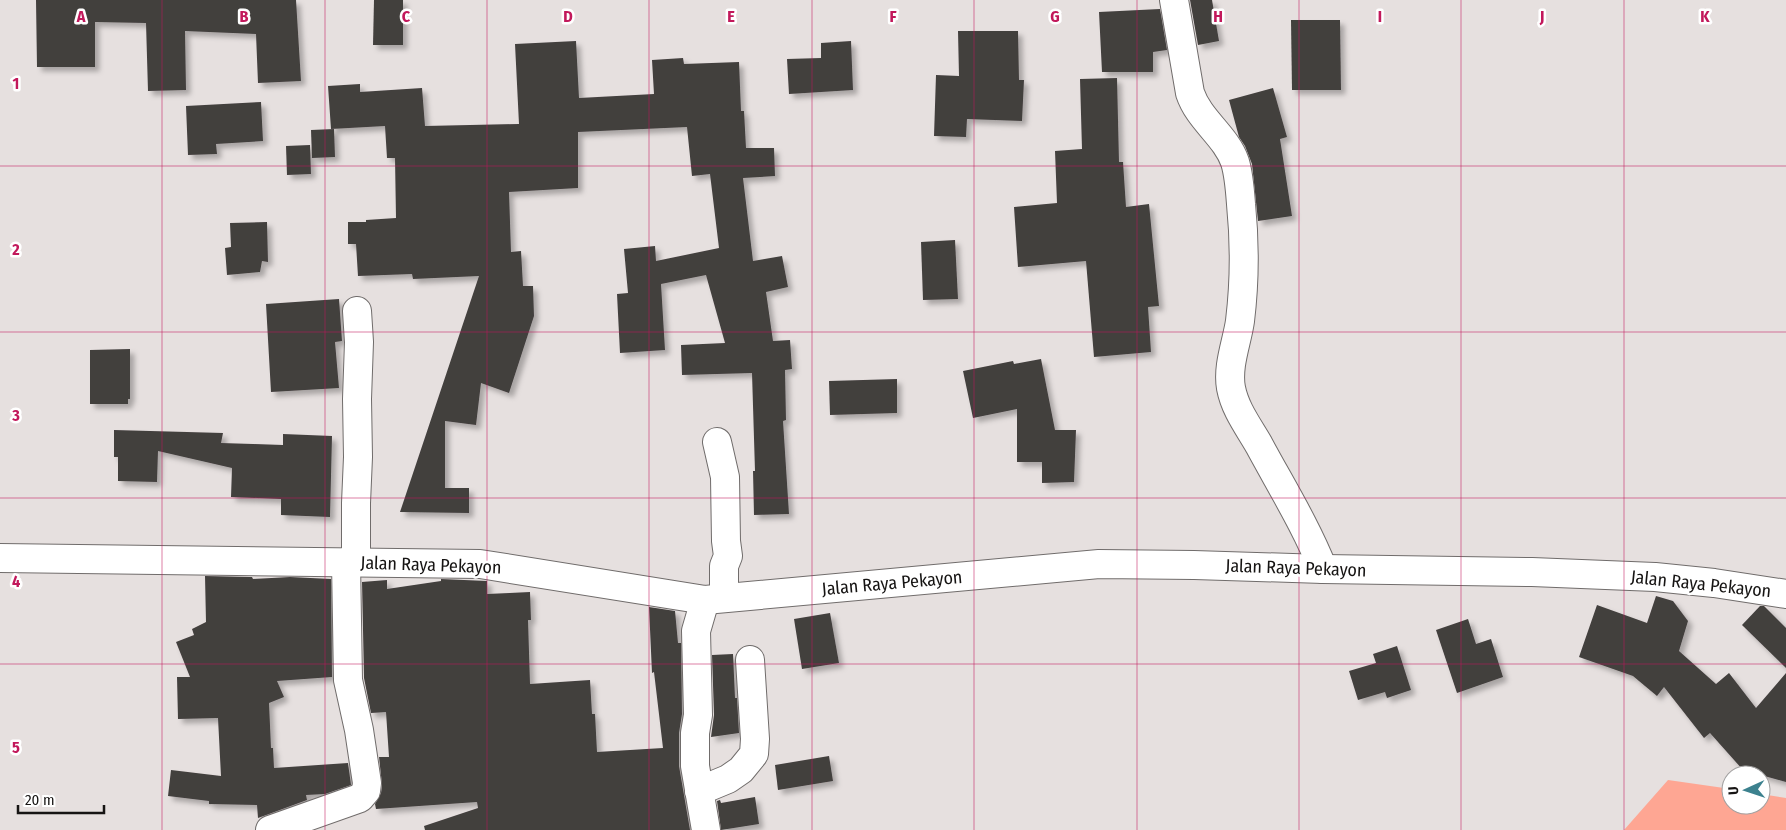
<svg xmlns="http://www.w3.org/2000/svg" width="1786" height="830" font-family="'Fira Sans Condensed',sans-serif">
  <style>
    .green { fill: #fea693 }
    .building { fill: #433f3e; filter: url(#shadow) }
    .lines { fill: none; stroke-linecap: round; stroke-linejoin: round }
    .minor-casing { stroke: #706c6b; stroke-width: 30 }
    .minor { stroke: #fff; stroke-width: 28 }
    .grid { fill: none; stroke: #c2185b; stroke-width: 1; stroke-opacity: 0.55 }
    .labels { text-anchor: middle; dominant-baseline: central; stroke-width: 5; stroke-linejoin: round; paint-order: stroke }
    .street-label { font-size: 18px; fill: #161413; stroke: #fff }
    .grid-label { font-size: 16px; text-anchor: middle; font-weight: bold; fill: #c2185b; stroke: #fff; stroke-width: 5; stroke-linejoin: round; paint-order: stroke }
  </style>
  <defs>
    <filter id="shadow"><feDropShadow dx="4.5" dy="4.5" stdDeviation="2.5" flood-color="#0004"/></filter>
  </defs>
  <rect width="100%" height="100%" fill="#e6e0df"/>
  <polygon class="green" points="1668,780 1731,789 1731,805 1761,805 1761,794 1786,798 1786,830 1624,830"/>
  <g class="building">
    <polygon points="36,0 296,0 301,81 258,83 256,34 185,31 186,90 148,91 146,23 95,22 95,67 37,67"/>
    <polygon points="374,0 403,0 403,45 373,45"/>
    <polygon points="1190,0 1212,0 1219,41 1198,45"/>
    <polygon points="1160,9 1167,50 1153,52 1153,72 1102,72 1099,12"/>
    <polygon points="1291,20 1340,20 1341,90 1292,90"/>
    <polygon points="958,31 1018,31 1019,80 1024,80 1022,121 967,119 966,137 934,136 936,75 959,76"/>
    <polygon points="576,41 579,98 654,94 652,60 683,58 684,64 739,62 741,111 744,111 746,148 774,148 775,176 743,178 753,261 782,256 788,287 766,292 773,341 790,340 792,369 785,370 786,420 783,421 789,514 754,515 753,471 755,471 752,373 682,375 681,345 725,343 706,275 661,284 665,350 620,353 617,294 628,293 624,249 655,246 656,261 719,248 710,174 692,176 687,127 578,132 578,188 509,192 511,252 521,251 523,286 533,286 534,316 509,393 481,383 476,425 445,421 445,488 469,488 469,513 400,512 479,276 413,279 412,274 358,276 356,244 348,244 348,222 366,222 366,220 396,218 395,158 387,158 385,126 331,129 328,86 360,84 360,92 422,88 425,126 519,124 515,44"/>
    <polygon points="851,41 853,90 789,94 787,59 821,58 821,43"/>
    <polygon points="1117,78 1119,162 1123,162 1126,207 1149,204 1159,306 1148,307 1151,352 1094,357 1086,261 1018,267 1014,207 1057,203 1055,151 1082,149 1080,79"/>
    <polygon points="1273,88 1287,137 1280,139 1292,216 1258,221 1252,164 1245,146 1239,137 1229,100"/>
    <polygon points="261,102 263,141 216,144 217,154 188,155 186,106"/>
    <polygon points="334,129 335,157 312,158 311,130"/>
    <polygon points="310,145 311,174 287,175 286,146"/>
    <polygon points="267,222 268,262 262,261 260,272 227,275 225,248 231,247 230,223"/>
    <polygon points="955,240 958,299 923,300 921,242"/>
    <polygon points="339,299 342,341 335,342 339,388 271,392 266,304"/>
    <polygon points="130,349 130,399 128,399 128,404 90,404 90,350"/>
    <polygon points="1041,359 1055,430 1076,430 1074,482 1042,483 1042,462 1017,462 1017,409 973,418 963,371 1013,361 1014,364"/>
    <polygon points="897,379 897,413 830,415 829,381"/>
    <polygon points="114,430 223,433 221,443 283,445 283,434 332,436 330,517 281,515 281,499 231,497 232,468 158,451 157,482 118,481 118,457 114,457"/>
    <polygon points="205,576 252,577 253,579 290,577 331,579 332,677 277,681 284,697 269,703 271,748 273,748 274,768 348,763 351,785 325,794 306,795 307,800 258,818 257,805 209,804 209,801 168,796 171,770 221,776 218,718 178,719 177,677 190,677 176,642 194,635 192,629 206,622"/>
    <polygon points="441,579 487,581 487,594 530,592 531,620 528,620 530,684 590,680 592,714 595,714 597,752 663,748 654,672 652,673 649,607 675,611 678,643 681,643 682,714 679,733 679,766 690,830 425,830 424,826 478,808 477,802 376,809 375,804 381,793 382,785 379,757 389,757 386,712 371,713 364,678 362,582 387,580 387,589 441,581"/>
    <polygon points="1656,596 1673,601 1688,621 1679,651 1716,684 1729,673 1756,708 1786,673 1786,782 1743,770 1710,733 1704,738 1664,687 1657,696 1633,676 1579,657 1597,605 1647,623"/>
    <polygon points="1760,606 1764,606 1786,628 1786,668 1742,625"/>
    <polygon points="830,613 839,663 802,669 794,619"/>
    <polygon points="1468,619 1476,644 1491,639 1503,677 1457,693 1436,630"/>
    <polygon points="1397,646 1411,690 1387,698 1385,692 1358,700 1349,671 1376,663 1373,654"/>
    <polygon points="733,654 735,698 737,698 739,733 711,737 714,715 712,655"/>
    <polygon points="829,756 833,781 778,790 775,765"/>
    <polygon points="755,797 759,824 721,830 717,801 720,800 721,803"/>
  </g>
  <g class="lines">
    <g class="minor-casing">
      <g id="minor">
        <path d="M1174,0l16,93c9,27 36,43 45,69 4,13 5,28 6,42 4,40 4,76 -1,117 -3,21 -13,45 -9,67 4,21 17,38 28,57 22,41 47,81 64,124"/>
        <polyline points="717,442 725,477 726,541 728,556 724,566 724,598"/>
        <polyline points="0,558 480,564 705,600 1099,564 1194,565 1323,569 1532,572 1655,577 1714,583 1786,594"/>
        <polyline points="356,562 356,503 358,457 357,399 359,342 357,311"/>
        <polyline points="705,600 696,631 698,715 695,733 695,766 706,830"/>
        <polyline points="699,791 728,779 741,770 754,754 755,739 750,660"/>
        <polyline points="270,830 360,798 366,791 367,783 359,730 348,680 346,562"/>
      </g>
    </g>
    <use href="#minor" class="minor"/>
  </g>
  <path class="grid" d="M162,0v830M325,0v830M487,0v830M649,0v830M812,0v830M974,0v830M1137,0v830M1299,0v830M1461,0v830M1624,0v830M0,166h1786M0,332h1786M0,498h1786M0,664h1786"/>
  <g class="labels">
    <g class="street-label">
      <text transform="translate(431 565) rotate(2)">Jalan Raya Pekayon</text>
      <text transform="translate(1296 568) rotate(2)">Jalan Raya Pekayon</text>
      <text transform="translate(892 583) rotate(-5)">Jalan Raya Pekayon</text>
      <text transform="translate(1701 584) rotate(6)">Jalan Raya Pekayon</text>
    </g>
  </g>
  <g class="grid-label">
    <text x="81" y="22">A</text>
    <text x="244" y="22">B</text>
    <text x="406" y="22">C</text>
    <text x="568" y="22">D</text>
    <text x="731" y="22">E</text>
    <text x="893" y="22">F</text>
    <text x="1055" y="22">G</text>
    <text x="1218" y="22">H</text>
    <text x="1380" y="22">I</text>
    <text x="1542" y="22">J</text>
    <text x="1705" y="22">K</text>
    <text x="16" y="89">1</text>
    <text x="16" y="255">2</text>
    <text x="16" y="421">3</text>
    <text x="16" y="587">4</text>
    <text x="16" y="753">5</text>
  </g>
  <g transform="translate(1746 790) rotate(267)"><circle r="24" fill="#ffffff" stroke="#a2a1a1"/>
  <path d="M0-4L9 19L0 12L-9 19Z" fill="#3c818e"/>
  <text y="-8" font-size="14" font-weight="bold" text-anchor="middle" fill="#161413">U</text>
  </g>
  <path d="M18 805v8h86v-8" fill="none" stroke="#161413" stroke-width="2.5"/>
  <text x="25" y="805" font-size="15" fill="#161413" stroke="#ffffff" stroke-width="4" paint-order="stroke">20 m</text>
</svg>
